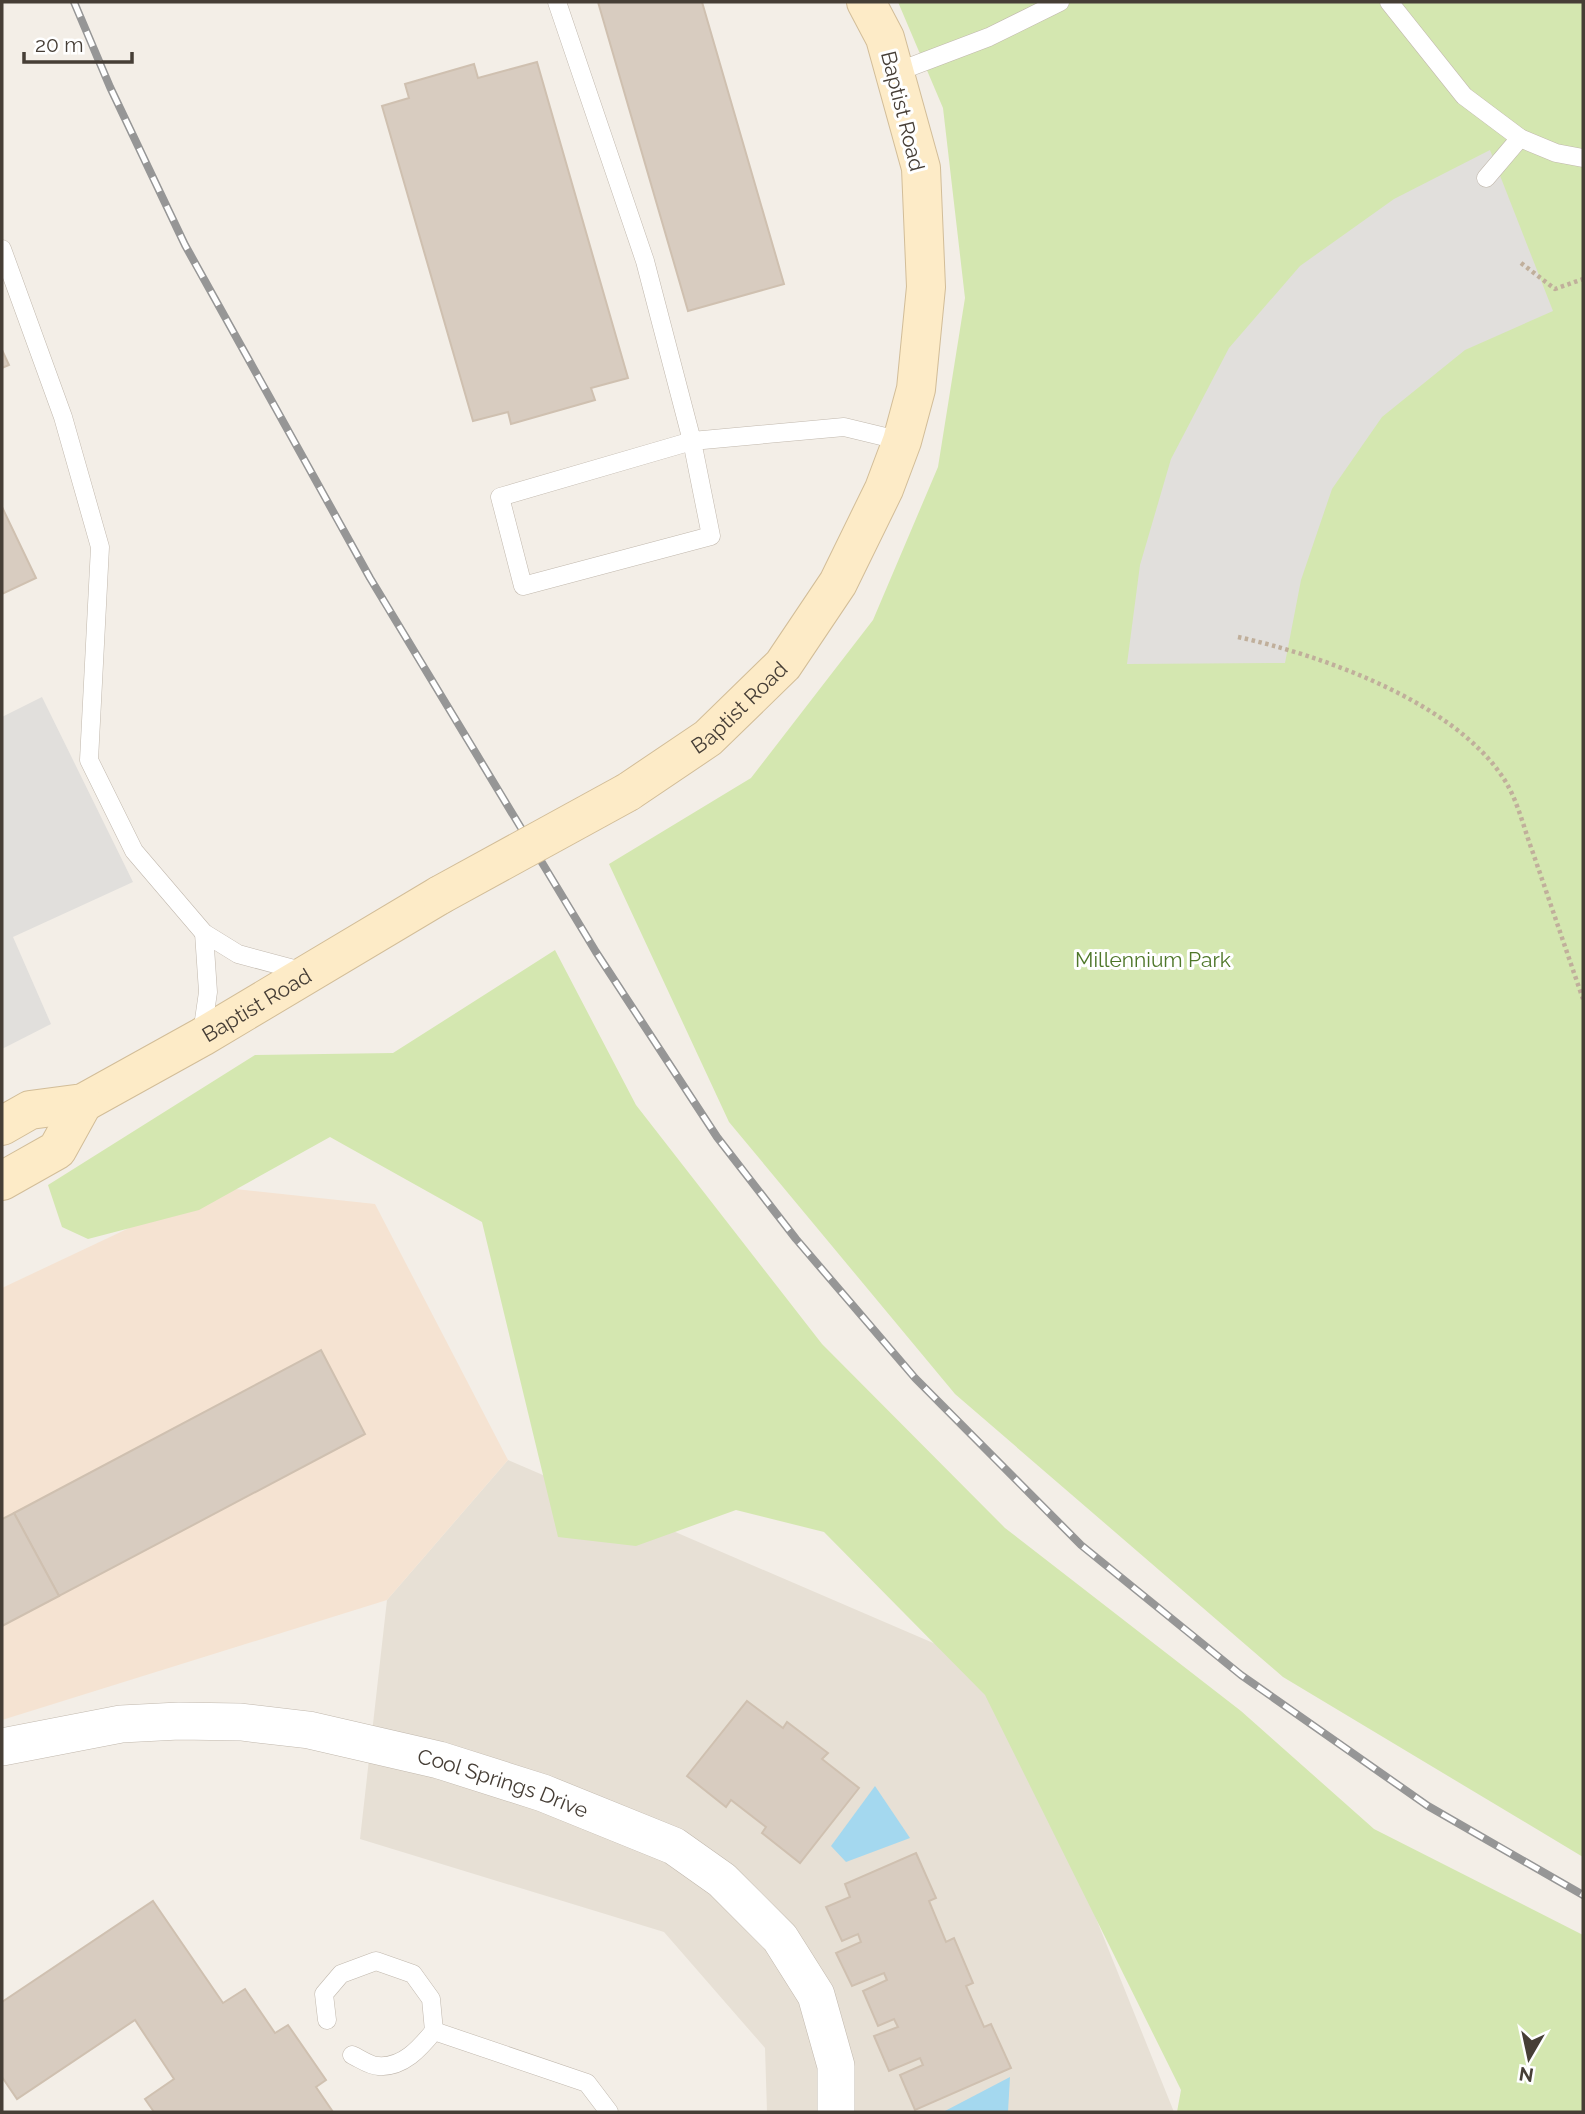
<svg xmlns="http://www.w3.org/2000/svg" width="1585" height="2114" font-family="Raleway,sans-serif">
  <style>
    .residential { fill: #e7e0d5 }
    .commercial { fill: #f5e3d2 }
    .green { fill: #d4e7b0 }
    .parking { fill: #e1dfdc }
    .water { fill: #a4d8ef }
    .building { fill: #d8ccc0; stroke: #cfc0b0; stroke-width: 2 }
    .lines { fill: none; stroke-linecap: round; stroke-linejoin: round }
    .service-casing { stroke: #c1b8ad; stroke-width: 19 }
    .minor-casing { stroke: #c1b8ad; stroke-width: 38 }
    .secondary-casing { stroke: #d2bd98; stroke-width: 40 }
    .path { stroke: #c0af9b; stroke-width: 4.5; stroke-dasharray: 3.5 3.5; stroke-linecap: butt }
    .service { stroke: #fff; stroke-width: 18 }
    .minor { stroke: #fff; stroke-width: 37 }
    .secondary { stroke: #fdebc7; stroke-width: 38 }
    .rail-casing { stroke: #969696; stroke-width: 8 }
    .rail { stroke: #fff; stroke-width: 5; stroke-dasharray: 16; stroke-linecap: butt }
    .secondary-bridge-casing { stroke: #d2bd98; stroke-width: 40; stroke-linecap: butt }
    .secondary-bridge { stroke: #fdebc7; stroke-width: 38 }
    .labels { text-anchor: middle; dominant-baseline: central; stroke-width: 6; stroke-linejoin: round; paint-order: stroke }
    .street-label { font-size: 21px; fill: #463e36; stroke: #fff }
    .park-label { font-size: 21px; fill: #4f772a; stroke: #fff }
  </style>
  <rect width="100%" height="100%" fill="#f3eee7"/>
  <polygon class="residential" points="508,1460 996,1670 1174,2112 767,2112 765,2048 664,1932 360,1839 387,1600"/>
  <polygon class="commercial" points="216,1187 375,1204 508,1460 387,1600 2,1720 2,1288"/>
  <g class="green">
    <polygon points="898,2 1583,2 1583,1857 1283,1677 955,1394 729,1122 609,864 751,778 873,620 938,467 965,298 943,108"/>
    <polygon points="555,950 636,1105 822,1344 1005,1528 1241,1711 1374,1829 1583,1935 1583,2112 1177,2112 1181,2090 985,1695 824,1532 736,1510 636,1546 558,1537 482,1222 330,1137 199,1210 88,1239 62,1227 48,1185 255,1055 393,1053"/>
  </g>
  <g class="parking">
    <polygon points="1490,150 1553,311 1465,350 1382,417 1332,489 1301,580 1285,663 1127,664 1140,565 1171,459 1229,348 1300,266 1394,199"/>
    <polygon points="42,697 133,882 13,937 51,1024 2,1049 2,717"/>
  </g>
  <g class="water">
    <polygon points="875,1786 910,1838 846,1862 831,1846"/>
    <polygon points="1010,2077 1008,2112 943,2112"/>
  </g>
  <g class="building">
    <polygon points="598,2 702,2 784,284 688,311"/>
    <polygon points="537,62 628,378 591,388 595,400 511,424 508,412 473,421 382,106 409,98 405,84 474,64 478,78"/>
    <polygon points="2,350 9,365 2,368"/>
    <polygon points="2,507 36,578 2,594"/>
    <polygon points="321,1350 365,1434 59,1596 14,1513"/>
    <polygon points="14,1513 59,1596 2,1626 2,1519"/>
    <polygon points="747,1701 783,1728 787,1722 828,1753 822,1759 859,1788 800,1863 762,1833 766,1827 731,1800 726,1807 687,1776"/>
    <polygon points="916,1853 936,1898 929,1901 946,1942 954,1938 973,1983 966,1986 984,2027 991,2024 1011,2068 915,2110 900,2075 923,2065 920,2058 889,2071 874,2036 898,2027 894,2019 878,2026 863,1991 887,1980 884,1973 852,1986 836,1953 861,1942 858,1934 842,1941 826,1907 850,1897 845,1884"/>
    <polygon points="153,1901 223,2003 245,1989 275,2033 288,2025 326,2080 316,2087 333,2112 154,2112 145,2099 174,2079 135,2020 17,2099 2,2077 2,2002"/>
  </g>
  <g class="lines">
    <g class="service-casing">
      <g id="service">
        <polyline points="557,2 645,261 692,441 711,536 523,586 500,497 692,441 844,427 902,441"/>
        <polyline points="1389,2 1464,96 1520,138 1556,153 1583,158"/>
        <polyline points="894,73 989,37 1060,2"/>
        <polyline points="1486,178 1520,138"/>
        <polyline points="2,249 63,417 100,547 89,760 134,851 204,933 238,954 305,972"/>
        <polyline points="202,1034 208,992 204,933"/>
        <polyline points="327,2020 324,1994 341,1974 376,1961 413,1974 431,1999 434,2031"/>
        <path d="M352,2055c7,3 18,11 26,11 25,2 42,-18 56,-35l153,52 22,29"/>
      </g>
    </g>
    <g class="minor-casing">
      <g id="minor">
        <path id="s1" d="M2,1747l119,-23 58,-3 62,1 68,8 130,30 104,33 131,53 48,34 58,58 36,57 20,71v46"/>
      </g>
    </g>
    <g class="secondary-casing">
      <g id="secondary">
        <path id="s2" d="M628,792l80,-54 75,-73 55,-82 46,-94 18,-48 14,-52 10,-102 -5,-119 -36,-130 -19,-36"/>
        <path id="s3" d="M2,1126l28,-16 53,-7 119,-66 238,-142"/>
        <polyline points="2,1181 57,1150 83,1103"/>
      </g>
    </g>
    <g class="path">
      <polyline points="1521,263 1555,289 1583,279"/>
      <path d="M1238,637c86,19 216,65 266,142 14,22 20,50 29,74 17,49 33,97 50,146"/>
    </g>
    <use href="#service" class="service"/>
    <use href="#minor" class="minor"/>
    <use href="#secondary" class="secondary"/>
    <g class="rail-casing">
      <polyline id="rail" points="74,2 110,87 185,245 370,578 596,952 717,1137 796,1239 915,1378 1081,1545 1241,1675 1428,1806 1583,1895"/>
    </g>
    <use href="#rail" class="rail"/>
    <g class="secondary-bridge-casing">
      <polyline id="secondary-bridge" points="440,895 628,792"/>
    </g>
    <use href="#secondary-bridge" class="secondary-bridge"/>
  </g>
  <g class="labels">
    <g class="street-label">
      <text transform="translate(903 111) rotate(76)">Baptist Road</text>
      <text stroke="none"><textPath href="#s2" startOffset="140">Baptist Road</textPath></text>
      <text stroke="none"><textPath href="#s3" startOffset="285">Baptist Road</textPath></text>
      <text stroke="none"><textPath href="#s1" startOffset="511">Cool Springs Drive</textPath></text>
    </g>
    <g class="park-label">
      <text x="1153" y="959">Millennium Park</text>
    </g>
  </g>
  <rect width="1585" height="2114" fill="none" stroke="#463e36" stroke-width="7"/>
  <g transform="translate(1529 2058) rotate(189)" stroke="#ffffff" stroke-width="5" paint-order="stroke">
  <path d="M0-5L12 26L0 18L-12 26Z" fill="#463e36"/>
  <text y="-10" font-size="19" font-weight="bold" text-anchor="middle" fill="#463e36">N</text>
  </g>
  <path d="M24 52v10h108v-10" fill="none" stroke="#463e36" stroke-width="3.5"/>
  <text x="35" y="52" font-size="21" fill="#463e36" stroke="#ffffff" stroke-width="5" paint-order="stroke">20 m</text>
</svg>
